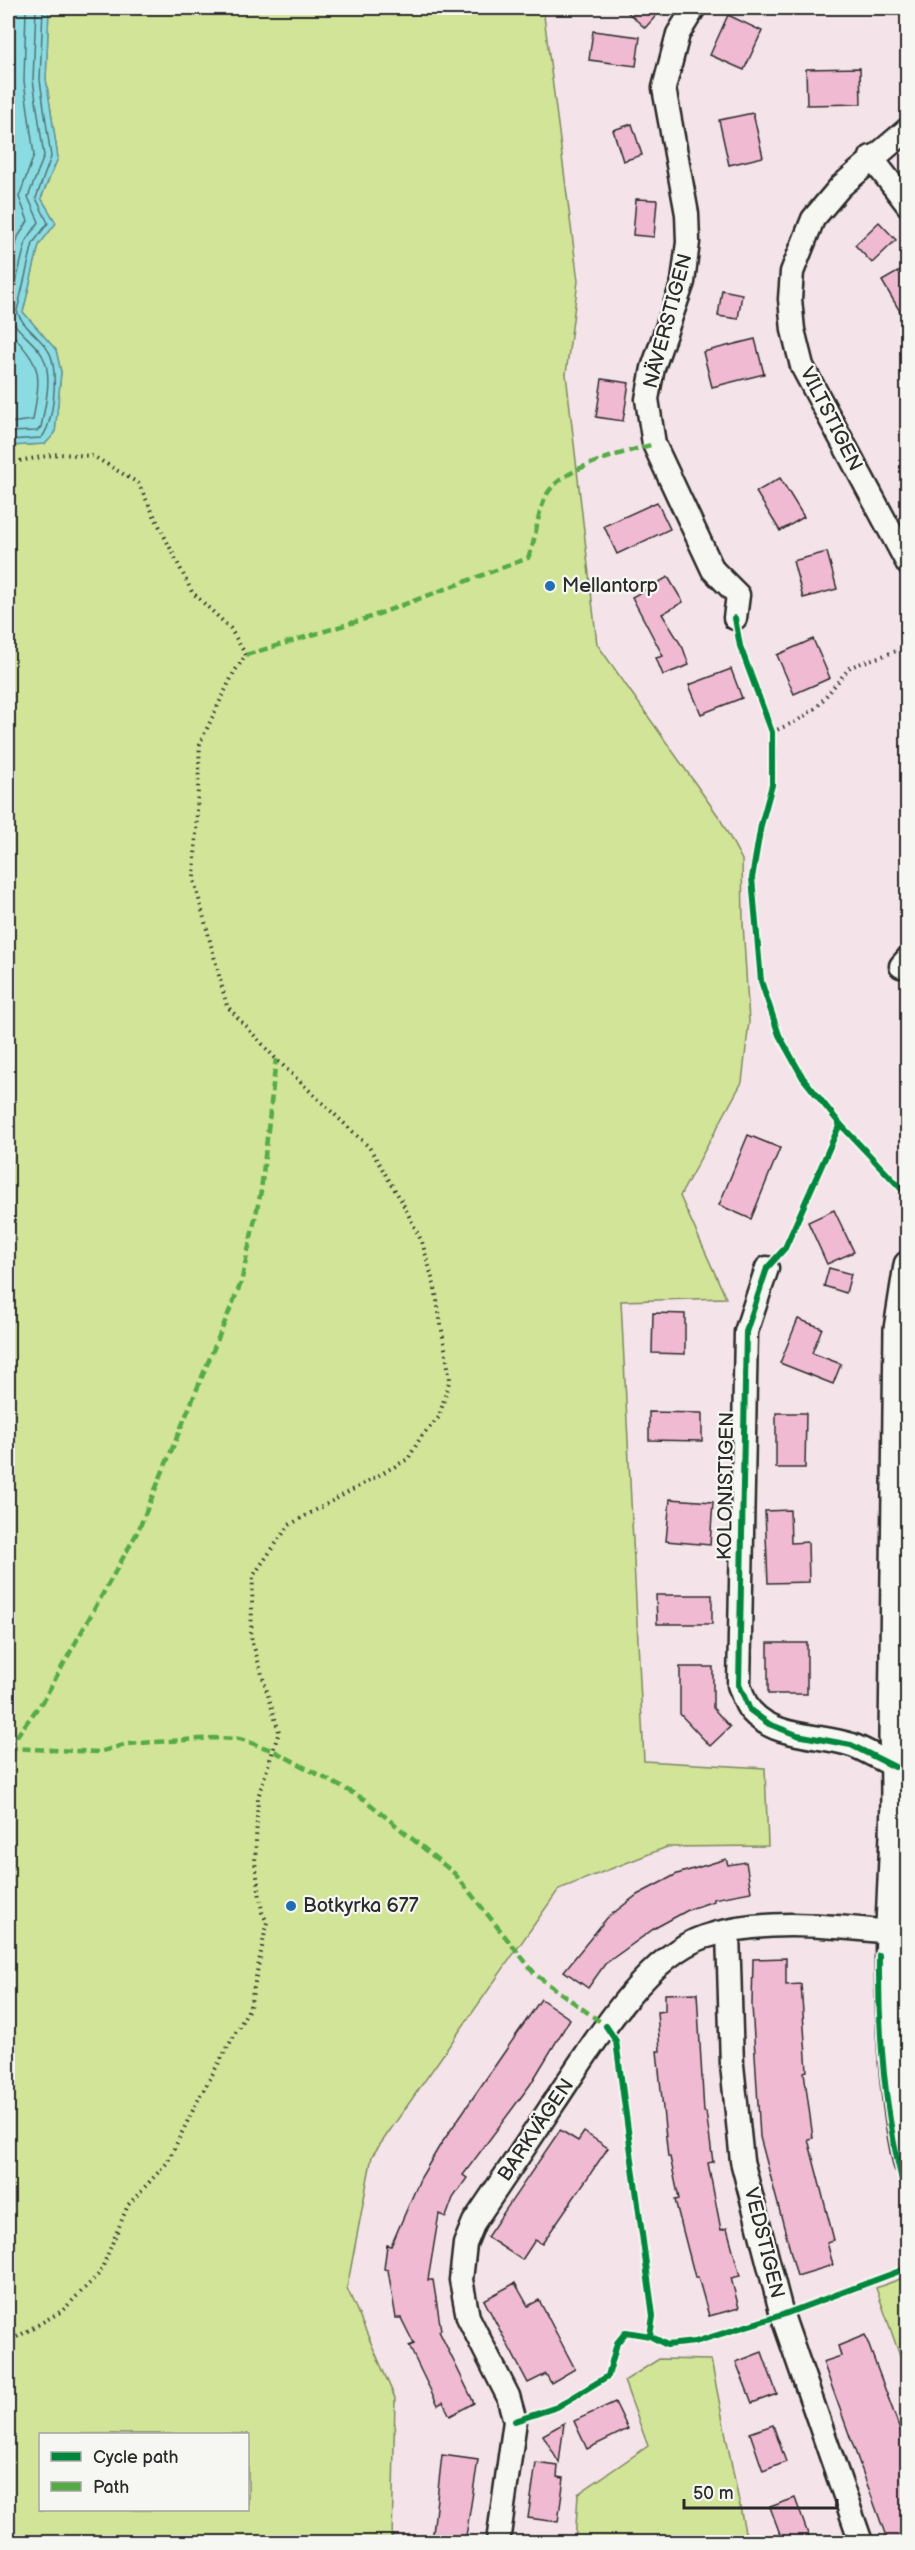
<svg xmlns="http://www.w3.org/2000/svg" width="915" height="2550" font-family="'Balsamiq Sans',sans-serif">
  <style>
    .green { fill: #d1e498; stroke: #7e8862; stroke-width: 1.5; fill-rule: evenodd }
    .water { fill: #8adce2; stroke: #649599; stroke-width: 1.5 }
    .lines { fill: none; stroke-linecap: round; stroke-linejoin: round }
    .shore { stroke: #517274; stroke-width: 1.5 }
    .building { fill: #f0bad3; stroke: #2b2b2b; stroke-width: 1.5 }
    .minor-casing { stroke: #2b2b2b; stroke-width: 27 }
    .tertiary-casing { stroke: #2b2b2b; stroke-width: 32 }
    .path { stroke: #2b2b2b; stroke-width: 4; stroke-dasharray: 1.5 4.5; stroke-linecap: butt }
    .minor { stroke: #f6f6f2; stroke-width: 22 }
    .tertiary { stroke: #f6f6f2; stroke-width: 27 }
    .quiet { stroke: #54ab44; stroke-width: 4.5; stroke-dasharray: 9 4.5; stroke-linecap: butt }
    .cycleway-casing { stroke: #f6f6f2; stroke-width: 10 }
    .cycleway { stroke: #00873e; stroke-width: 6 }
    .poi-dot { fill: #1f6fb2; stroke: #f6f6f2; stroke-width: 2 }
    .labels { text-anchor: middle; dominant-baseline: central; stroke-width: 4.5; stroke-linejoin: round; paint-order: stroke }
    .street-label { font-size: 20px; fill: #2b2b2b; stroke: #f6f6f2 }
    .poi-label { font-size: 20px; fill: #2b2b2b; stroke: #f6f6f2; text-anchor: start }
  </style>
  <rect width="100%" height="100%" fill="#f4e4e9"/>
  <filter id="ink" filterUnits="userSpaceOnUse"><feTurbulence type="fractalNoise" baseFrequency=".0167" numOctaves="2"/><feDisplacementMap in="SourceGraphic" scale="12" xChannelSelector="R" yChannelSelector="G"/><feConvolveMatrix kernelMatrix="1 2 1 2 8 2 1 2 1" color-interpolation-filters="sRGB"/></filter>
  <g filter="url(#ink)">
    <g class="green">
      <path d="M49,8h494l35,273 -12,93 31,270 122,173 23,43 1,63 6,99 -7,60 -62,114 46,102 -105,3 23,460 121,7 3,78 -101,1 -108,42 -187,267 -25,132 48,110 -3,144h-384v-2096l37,-2 10,-11 6,-61 -5,-22 -33,-38 16,-67 17,-22 -15,-25 17,-40 -12,-79zM40,2434h208v76h-208z"/>
      <polygon points="900,2279 907,2294 907,2376 876,2288"/>
      <polygon points="659,2359 711,2360 747,2542 575,2542 578,2494 648,2446 624,2381"/>
    </g>
    <polygon class="water" points="8,8 49,8 46,79 58,158 41,198 56,223 39,245 23,312 56,350 61,372 55,433 45,444 8,446"/>
    <g class="lines">
      <g class="shore">
        <polyline points="8,278 18,237 28,221 19,197 34,155 24,81 26,8"/>
        <path d="M8,329c33,39 34,39 25,91l-25,3"/>
        <path d="M8,432l29,-1 4,-4c4,-19 12,-52 2,-70 -8,-17 -31,-27 -34,-46l17,-70 13,-19 -11,-25 16,-41 -11,-76 3,-72"/>
        <path d="M8,440l33,-2c13,-12 18,-70 8,-86 -8,-15 -27,-25 -32,-41l16,-68 15,-20 -12,-25 15,-41 -11,-77 3,-72"/>
      </g>
    </g>
    <g class="building">
      <polygon points="623,8 663,8 645,28"/>
      <polygon points="728,15 762,31 744,70 710,55"/>
      <polygon points="593,31 640,37 636,66 589,60"/>
      <polygon points="860,68 861,104 807,105 806,69"/>
      <polygon points="753,113 763,157 729,165 719,120"/>
      <polygon points="632,124 642,155 623,161 613,130"/>
      <polygon points="636,199 657,200 654,237 633,235"/>
      <polygon points="879,222 896,240 872,263 855,245"/>
      <polygon points="908,266 908,325 882,281"/>
      <polygon points="722,290 742,294 738,319 718,316"/>
      <polygon points="755,339 764,374 712,387 703,352"/>
      <polygon points="602,379 629,383 623,421 596,417"/>
      <polygon points="780,478 804,517 780,531 756,492"/>
      <polygon points="657,502 670,529 617,554 604,526"/>
      <polygon points="827,552 837,589 803,598 793,561"/>
      <polygon points="668,577 683,602 662,614 683,648 689,665 663,675 656,658 663,656 632,597"/>
      <polygon points="813,639 830,678 794,694 777,655"/>
      <polygon points="731,669 742,698 701,714 689,685"/>
      <polygon points="748,1135 780,1148 751,1219 719,1205"/>
      <polygon points="834,1210 854,1252 827,1264 808,1222"/>
      <polygon points="829,1268 851,1274 846,1293 824,1286"/>
      <polygon points="653,1313 685,1314 685,1354 652,1353"/>
      <polygon points="798,1319 822,1328 812,1353 841,1364 833,1384 780,1363"/>
      <polygon points="649,1412 702,1413 702,1441 649,1440"/>
      <polygon points="776,1413 806,1413 805,1468 776,1468"/>
      <polygon points="670,1499 713,1502 710,1545 666,1541"/>
      <polygon points="790,1510 791,1543 808,1542 809,1582 768,1583 765,1511"/>
      <polygon points="656,1595 712,1595 712,1624 657,1624"/>
      <rect x="768" y="1643" width="39" height="51"/>
      <polygon points="680,1667 713,1667 713,1708 730,1727 710,1746 680,1714"/>
      <polygon points="726,1859 728,1865 746,1862 751,1892 713,1899 714,1901 690,1909 655,1928 605,1964 588,1988 564,1971 607,1918 637,1895 677,1874"/>
      <polygon points="786,1958 786,1985 801,1984 807,2071 804,2072 813,2138 808,2139 834,2240 827,2242 833,2265 797,2276 760,2137 752,2005 753,1959"/>
      <polygon points="697,1993 704,2112 706,2112 713,2162 708,2163 721,2230 727,2228 740,2276 731,2278 739,2308 709,2316 698,2277 695,2277 675,2200 679,2199 670,2157 668,2157 657,2051 660,2051 657,2012 665,2011 665,1994"/>
      <polygon points="541,1999 570,2019 530,2085 463,2175 467,2178 453,2198 446,2217 439,2214 428,2280 433,2280 441,2330 439,2331 474,2403 450,2416 443,2402 438,2405 427,2383 409,2346 414,2344 401,2318 396,2318 388,2270 384,2269 387,2245 391,2246 420,2179 439,2147"/>
      <polygon points="560,2130 578,2141 584,2132 608,2148 542,2244 535,2240 522,2260 487,2237"/>
      <polygon points="515,2283 528,2306 539,2300 575,2369 551,2383 546,2374 528,2383 484,2300"/>
      <polygon points="865,2335 908,2451 908,2542 888,2542 823,2362 841,2356 838,2346"/>
      <polygon points="762,2352 777,2394 752,2403 736,2362"/>
      <polygon points="615,2402 628,2429 587,2449 574,2421"/>
      <polygon points="564,2423 559,2463 543,2435"/>
      <polygon points="773,2425 786,2462 763,2471 750,2433"/>
      <polygon points="442,2455 478,2460 466,2536 464,2536 463,2542 432,2542"/>
      <polygon points="536,2463 558,2466 557,2477 564,2478 558,2522 528,2518"/>
      <polygon points="795,2498 809,2537 794,2542 783,2542 770,2507"/>
    </g>
    <g class="lines">
      <g class="minor-casing">
        <g id="minor">
          <polyline points="694,8 678,34 664,88 687,214 688,242 683,282 653,368 647,399 654,444 713,570 738,595 735,618"/>
          <polyline points="908,129 841,186 813,219 792,272 790,299 793,330 802,366 908,564"/>
          <polyline points="871,157 908,205"/>
          <polyline points="901,966 908,958"/>
          <path d="M767,1268l-21,64 -7,353c3,8 6,20 12,26 25,28 68,23 101,34 19,7 35,20 56,25"/>
          <polyline points="728,1932 732,2065 742,2161 782,2315 861,2542"/>
          <path d="M498,2542l17,-121 -7,-25 -40,-79 -7,-37 4,-36 9,-22c26,-39 53,-78 79,-118 34,-50 90,-147 151,-167 59,-19 125,-11 186,-5"/>
        </g>
      </g>
      <g class="tertiary-casing">
        <path id="tertiary" d="M908,1265l-10,64 -5,408c5,63 -1,127 -3,191 -2,72 2,165 18,235"/>
      </g>
      <g class="path">
        <polyline points="8,463 58,454 93,456 138,483 192,592 230,628 246,655 234,672 200,743 194,880 227,1006 276,1059 369,1147 401,1200 422,1242 435,1288 450,1379 439,1417 421,1437 408,1459 289,1525 253,1576 251,1637 279,1732 258,1797 255,1862 262,1912 267,1922 250,2007 197,2102 167,2163 128,2205 100,2273 62,2311 8,2342"/>
        <polyline points="738,637 772,732 772,785 761,825 752,878 761,981 779,1035 803,1078 840,1124 908,1196"/>
        <polyline points="772,732 797,721 817,707 850,667 908,647"/>
        <polyline points="780,1253 785,1248 840,1124"/>
      </g>
      <use href="#minor" class="minor"/>
      <use href="#tertiary" class="tertiary"/>
      <g class="quiet">
        <path d="M246,655l122,-37 160,-60c9,-20 8,-42 18,-62 14,-29 78,-43 108,-52"/>
        <polyline points="8,1748 44,1699 138,1531 241,1283 261,1191 276,1059"/>
        <polyline points="8,1748 99,1752 127,1744 214,1738 240,1739 274,1751 364,1799 455,1874 536,1975 606,2026"/>
      </g>
      <g class="cycleway-casing">
        <g id="cycleway">
          <polyline points="735,618 740,646 772,732 772,785 761,825 752,878 761,981 779,1035 803,1078 840,1124 908,1196"/>
          <polyline points="840,1124 785,1248 767,1268 746,1332 739,1685 750,1710 769,1724 797,1735 851,1745 895,1767"/>
          <path d="M879,1955c-1,84 6,167 29,248"/>
          <polyline points="606,2026 616,2041 653,2316 650,2336"/>
          <polyline points="515,2421 557,2407 608,2376 617,2343 626,2332 650,2336 667,2345 695,2342 782,2315 905,2269 908,2265"/>
        </g>
      </g>
      <use href="#cycleway" class="cycleway"/>
    </g>
  </g>
  <g class="poi-dot">
    <circle cx="550" cy="586" r="6"/>
    <circle cx="291" cy="1906" r="6"/>
  </g>
  <g class="labels">
    <g class="street-label">
      <text transform="translate(668 321) rotate(-75)">NÄVERSTIGEN</text>
      <text transform="translate(831 419) rotate(63)">VILTSTIGEN</text>
      <text transform="translate(726 1486) rotate(-89)">KOLONISTIGEN</text>
      <text transform="translate(536 2130) rotate(-56)">BARKVÄGEN</text>
      <text transform="translate(764 2243) rotate(76)">VEDSTIGEN</text>
    </g>
    <g class="poi-label">
      <text x="562" y="586">Mellantorp</text>
      <text x="303" y="1906">Botkyrka 677</text>
    </g>
  </g>
  <rect width="915" height="2550" fill="none" stroke="#f6f6f2" stroke-width="30"/>
  <rect x="15" y="15" width="885" height="2520" fill="none" stroke="#2b2b2b" stroke-width="2" filter="url(#ink)"/>
  <rect x="39" y="2433" width="210" height="78" fill="#f6f6f2" stroke="#a5a5a2" stroke-width="1.5"/>
  <rect x="51" y="2452" width="30" height="9" fill="#00873e" stroke="#a5a5a2" stroke-width="1.5"/>
  <text x="93" y="2463" font-size="18" fill="#2b2b2b">Cycle path</text>
  <rect x="51" y="2482" width="30" height="9" fill="#54ab44" stroke="#a5a5a2" stroke-width="1.5"/>
  <text x="93" y="2493" font-size="18" fill="#2b2b2b">Path</text>
  <path d="M684 2499v9h153v-9" fill="none" stroke="#2b2b2b" stroke-width="3"/>
  <text x="693" y="2499" font-size="18" fill="#2b2b2b" stroke="#f6f6f2" stroke-width="4.5" paint-order="stroke">50 m</text>
</svg>
